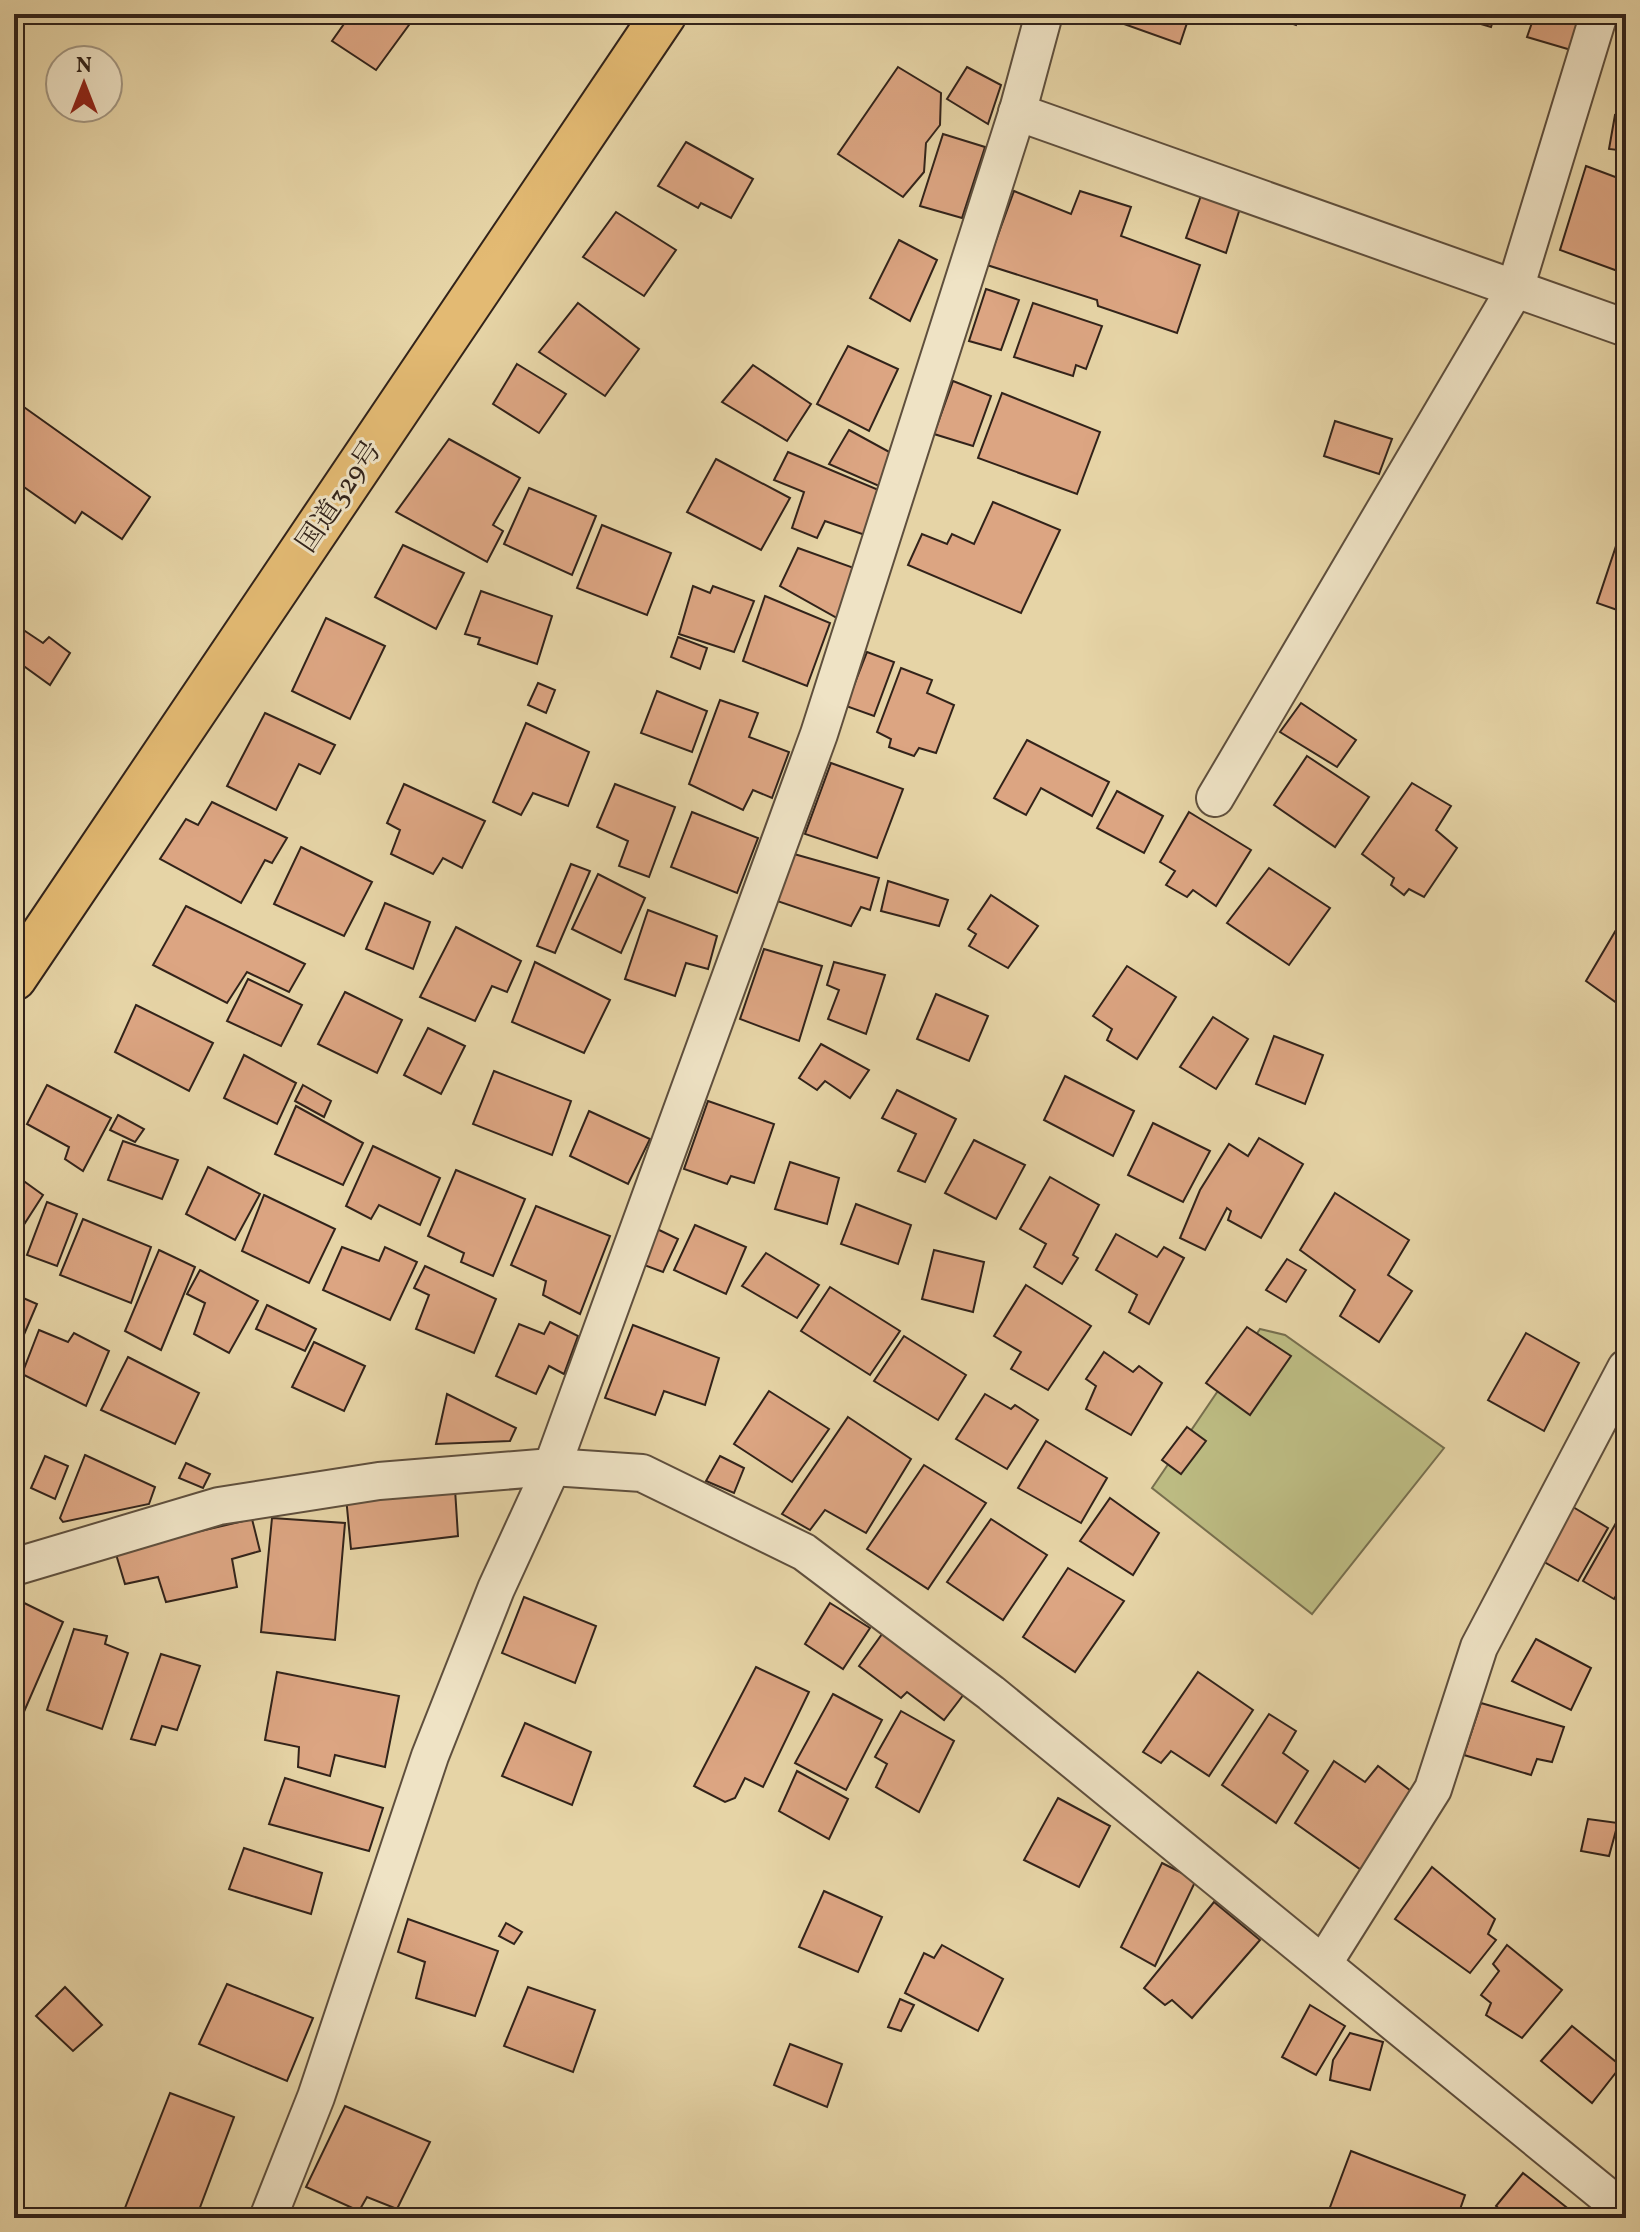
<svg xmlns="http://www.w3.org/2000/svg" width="1640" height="2232" font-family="Vollkorn,'Noto Serif JP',serif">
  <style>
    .green { fill: #bcbb82; stroke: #776f4e; stroke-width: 2 }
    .building { fill: #dca582; stroke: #32231a; stroke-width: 2 }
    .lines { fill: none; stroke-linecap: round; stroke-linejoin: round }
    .street-casing { stroke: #5f4f3d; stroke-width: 40 }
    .highway-casing { stroke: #32231a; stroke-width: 48 }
    .street { stroke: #efe3c5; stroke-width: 36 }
    .highway { stroke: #e3ba73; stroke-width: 44 }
    .labels { text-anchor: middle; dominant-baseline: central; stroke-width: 6; stroke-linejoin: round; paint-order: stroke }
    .street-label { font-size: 28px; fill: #32231a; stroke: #efe3c5 }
  </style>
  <rect width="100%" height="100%" fill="#e6d4a6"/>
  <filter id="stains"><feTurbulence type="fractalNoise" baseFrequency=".0025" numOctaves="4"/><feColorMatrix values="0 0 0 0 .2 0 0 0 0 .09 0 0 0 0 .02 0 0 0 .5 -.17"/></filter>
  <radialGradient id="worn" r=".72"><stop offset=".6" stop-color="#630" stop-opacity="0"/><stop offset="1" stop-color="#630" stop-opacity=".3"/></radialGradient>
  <polygon class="green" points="1260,1329 1285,1335 1444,1448 1312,1614 1152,1488"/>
  <g class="building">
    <polygon points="351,14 417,14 376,70 332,41"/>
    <polygon points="1096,14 1190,14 1180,44"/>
    <polygon points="1264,14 1300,14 1296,25"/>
    <polygon points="1447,14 1495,14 1491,27"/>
    <polygon points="1535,14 1581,14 1571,50 1527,37"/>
    <polygon points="898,67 941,93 940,125 926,143 924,172 903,197 838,154"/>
    <polygon points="967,67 1001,85 988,124 947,99"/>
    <polygon points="1615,115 1626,117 1626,151 1609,149"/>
    <polygon points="943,134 985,147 962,218 920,206"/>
    <polygon points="686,142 753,179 731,218 701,203 698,208 658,186"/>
    <polygon points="1586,166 1626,181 1626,274 1560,250"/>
    <polygon points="1203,190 1241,205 1226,253 1186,238"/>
    <polygon points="1014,191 1071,214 1080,191 1131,207 1121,236 1200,265 1177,333 1098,306 1097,300 987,265"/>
    <polygon points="616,212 676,250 644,296 583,257"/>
    <polygon points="899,240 937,260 910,321 870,298"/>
    <polygon points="986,289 1019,300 1001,350 969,341"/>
    <polygon points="578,303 639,349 605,396 539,352"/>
    <polygon points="1033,303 1102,326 1086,369 1076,365 1073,376 1014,357"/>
    <polygon points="848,346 898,369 869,431 817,404"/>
    <polygon points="517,364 566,394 539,433 493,404"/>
    <polygon points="753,365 811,404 787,441 722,402"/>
    <polygon points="953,381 991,396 973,446 934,434"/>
    <polygon points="1002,393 1100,432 1077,494 978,458"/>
    <polygon points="14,400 150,497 122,539 82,512 75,523 14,480"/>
    <polygon points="1335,421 1392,439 1379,474 1324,456"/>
    <polygon points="849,430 893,454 879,486 829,464"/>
    <polygon points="449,439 520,478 493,525 503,531 487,562 396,512"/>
    <polygon points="788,452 881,491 865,535 825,521 817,538 792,528 804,492 774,480"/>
    <polygon points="716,459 790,498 761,550 687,512"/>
    <polygon points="529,488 596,516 572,575 504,544"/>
    <polygon points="993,502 1060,530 1021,613 908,565 922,534 947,544 952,534 974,544"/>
    <polygon points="1626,516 1626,613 1597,603"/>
    <polygon points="602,525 671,553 647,615 577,588"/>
    <polygon points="403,545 464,573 436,629 375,597"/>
    <polygon points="798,548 854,568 837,618 780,586"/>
    <polygon points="693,586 710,593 713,586 754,601 734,652 679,634"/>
    <polygon points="481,591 552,616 537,664 478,644 480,638 465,634"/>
    <polygon points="765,596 830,623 807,686 743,661"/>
    <polygon points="326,618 385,646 350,719 292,691"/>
    <polygon points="19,627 43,643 49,637 70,653 50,685 14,659 14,634"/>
    <polygon points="678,637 707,648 700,669 671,657"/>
    <polygon points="867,652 894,662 874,716 846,706"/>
    <polygon points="901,668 932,680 927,693 954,705 936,753 919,748 914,756 889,747 891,739 877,732"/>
    <polygon points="538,683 555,690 546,713 528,705"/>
    <polygon points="657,691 707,711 692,752 641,733"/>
    <polygon points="720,700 758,713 749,737 789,752 772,798 753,790 743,810 689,784"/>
    <polygon points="1301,703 1356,740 1337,767 1280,732"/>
    <polygon points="265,713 335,745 320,774 299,764 276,810 227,786"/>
    <polygon points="526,723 589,752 568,806 533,793 521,815 493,802"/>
    <polygon points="1027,740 1109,782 1092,816 1041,788 1026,815 994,798"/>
    <polygon points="1307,756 1369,797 1335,847 1274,805"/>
    <polygon points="831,763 903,789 877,858 805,834"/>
    <polygon points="1412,783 1451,806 1436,830 1457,848 1424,897 1409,889 1404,895 1391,885 1394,878 1362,854"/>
    <polygon points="404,784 485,821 462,868 443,858 433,874 391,854 400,830 387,823"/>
    <polygon points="615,784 675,807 649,877 619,866 628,841 597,827"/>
    <polygon points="1117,791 1163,816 1144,853 1097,828"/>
    <polygon points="212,802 287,838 272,863 265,860 241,903 160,859 186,819 198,825"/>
    <polygon points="692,812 758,838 737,893 671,867"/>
    <polygon points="1189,812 1251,850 1216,906 1193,890 1187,897 1166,885 1175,871 1160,862"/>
    <polygon points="301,847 372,882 344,936 274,904"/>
    <polygon points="794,854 879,878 870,910 861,907 851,926 777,901"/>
    <polygon points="571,864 590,871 555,953 537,946"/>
    <polygon points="1269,868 1330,908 1289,965 1227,923"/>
    <polygon points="598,874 645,898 621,953 572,929"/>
    <polygon points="888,881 948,900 939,926 881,911"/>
    <polygon points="991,895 1038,926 1008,968 969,946 976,934 968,929"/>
    <polygon points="385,903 430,922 413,969 366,949"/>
    <polygon points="186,906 305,964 289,992 247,972 227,1003 153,965"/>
    <polygon points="648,910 717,936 708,969 686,963 675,996 625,979"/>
    <polygon points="456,927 521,961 507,992 492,986 475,1021 420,997"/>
    <polygon points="1616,930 1626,937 1626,998 1621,1006 1586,981"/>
    <polygon points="764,949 822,966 799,1041 740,1019"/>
    <polygon points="535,962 610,1000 584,1053 512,1022"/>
    <polygon points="834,962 885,975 866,1034 828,1019 839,990 827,985"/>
    <polygon points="1127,966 1176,997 1137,1059 1107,1040 1112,1029 1093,1016"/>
    <polygon points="248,979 302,1005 281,1046 227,1021"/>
    <polygon points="345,992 402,1020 377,1073 318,1044"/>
    <polygon points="936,994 988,1016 969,1061 917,1039"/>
    <polygon points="136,1005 213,1043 189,1091 115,1052"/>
    <polygon points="1213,1017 1248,1039 1216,1089 1180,1067"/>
    <polygon points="428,1028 465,1046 441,1094 404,1075"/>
    <polygon points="1274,1036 1323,1055 1305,1104 1256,1084"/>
    <polygon points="821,1044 869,1070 850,1098 825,1081 817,1090 799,1078"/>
    <polygon points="244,1055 296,1083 277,1124 224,1098"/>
    <polygon points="494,1071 571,1101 552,1155 473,1124"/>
    <polygon points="1065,1076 1134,1111 1113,1156 1044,1120"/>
    <polygon points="47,1085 111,1118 83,1171 65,1159 69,1147 27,1124"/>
    <polygon points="303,1085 331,1101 324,1117 295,1101"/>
    <polygon points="897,1090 956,1119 925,1182 898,1171 916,1134 882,1118"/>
    <polygon points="708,1101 774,1124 754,1183 731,1176 727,1184 684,1169"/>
    <polygon points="296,1106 363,1143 343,1185 275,1154"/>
    <polygon points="589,1111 650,1139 628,1184 570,1156"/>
    <polygon points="118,1115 144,1129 135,1142 110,1130"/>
    <polygon points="1153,1123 1210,1151 1183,1202 1128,1175"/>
    <polygon points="1259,1138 1303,1164 1261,1238 1228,1220 1231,1211 1227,1208 1205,1250 1180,1238 1200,1190 1229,1144 1248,1156"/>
    <polygon points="974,1140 1025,1165 996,1219 945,1193"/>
    <polygon points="123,1141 178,1160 162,1199 108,1180"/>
    <polygon points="373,1146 440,1178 420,1225 379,1205 371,1219 346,1206"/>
    <polygon points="790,1162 839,1178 827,1224 775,1209"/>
    <polygon points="208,1167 260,1194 235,1240 186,1214"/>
    <polygon points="456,1170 525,1199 493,1276 461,1262 464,1253 428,1236"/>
    <polygon points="14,1174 43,1195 14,1240"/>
    <polygon points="1050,1177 1099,1205 1073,1255 1078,1258 1062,1284 1034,1267 1046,1244 1020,1229"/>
    <polygon points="1335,1193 1409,1240 1388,1275 1412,1291 1379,1342 1340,1316 1355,1290 1300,1250"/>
    <polygon points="264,1195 335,1229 309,1283 242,1251"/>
    <polygon points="47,1202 77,1214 57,1266 27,1255"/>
    <polygon points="856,1204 911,1225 898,1264 841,1244"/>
    <polygon points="536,1206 610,1236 580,1314 543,1295 546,1281 511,1265"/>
    <polygon points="83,1219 151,1247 131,1303 60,1275"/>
    <polygon points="695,1225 746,1247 726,1294 674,1270"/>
    <polygon points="657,1229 678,1239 663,1272 644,1265"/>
    <polygon points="1116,1234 1157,1257 1164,1247 1184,1258 1149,1324 1129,1312 1137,1295 1096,1270"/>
    <polygon points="342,1247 379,1261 385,1247 417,1262 390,1320 323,1290"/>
    <polygon points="159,1250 195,1267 161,1350 125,1331"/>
    <polygon points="934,1250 984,1262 973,1312 922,1299"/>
    <polygon points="766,1253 819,1285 797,1318 742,1286"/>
    <polygon points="1287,1259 1306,1270 1286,1302 1266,1290"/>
    <polygon points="425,1266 496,1299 474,1353 416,1329 429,1295 414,1288"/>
    <polygon points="200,1270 258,1301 229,1353 194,1334 205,1303 187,1294"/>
    <polygon points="1026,1285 1091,1326 1048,1390 1011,1369 1021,1352 994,1336"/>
    <polygon points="830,1287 900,1331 870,1375 801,1331"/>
    <polygon points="14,1294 37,1304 14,1358"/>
    <polygon points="267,1305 316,1329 305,1351 256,1329"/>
    <polygon points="550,1322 578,1336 564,1374 549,1366 536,1394 496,1376 519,1324 544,1334"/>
    <polygon points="633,1325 719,1358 705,1405 664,1391 655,1415 605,1398"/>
    <polygon points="1247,1327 1291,1356 1250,1415 1206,1383"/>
    <polygon points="39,1330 68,1342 74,1333 109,1351 86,1406 22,1374"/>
    <polygon points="1526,1333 1579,1363 1544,1431 1488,1400"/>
    <polygon points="904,1336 966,1375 938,1420 874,1381"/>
    <polygon points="314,1342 365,1366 344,1411 292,1387"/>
    <polygon points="1104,1352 1133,1372 1139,1366 1162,1383 1131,1435 1086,1409 1096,1386 1086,1379"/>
    <polygon points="128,1357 199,1393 175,1444 101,1410"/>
    <polygon points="769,1391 829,1429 792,1482 734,1444"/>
    <polygon points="447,1394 516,1428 510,1441 436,1444"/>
    <polygon points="985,1394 1011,1409 1015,1405 1038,1420 1007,1469 956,1439"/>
    <polygon points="848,1417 911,1459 866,1533 825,1510 810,1530 782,1514"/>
    <polygon points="1187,1427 1206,1441 1181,1474 1162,1460"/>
    <polygon points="1046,1441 1107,1478 1081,1523 1018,1488"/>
    <polygon points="85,1455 155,1487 149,1504 63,1522 60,1518"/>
    <polygon points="45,1456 68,1466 55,1499 31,1488"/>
    <polygon points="720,1456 744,1468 734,1493 706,1481"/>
    <polygon points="186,1463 210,1474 203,1488 179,1478"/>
    <polygon points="924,1465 986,1503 928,1589 867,1549"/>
    <polygon points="455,1489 458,1536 351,1549 346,1497"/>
    <polygon points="1110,1498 1159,1533 1133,1575 1080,1541"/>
    <polygon points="1568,1504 1608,1528 1578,1581 1539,1559"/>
    <polygon points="272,1518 345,1523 335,1640 261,1632"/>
    <polygon points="252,1519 260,1551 232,1559 237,1587 166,1602 158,1577 125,1584 115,1551"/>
    <polygon points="991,1519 1047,1555 1003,1620 947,1582"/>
    <polygon points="1616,1523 1626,1530 1626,1580 1614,1599 1583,1581"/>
    <polygon points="1068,1568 1124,1601 1075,1672 1023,1637"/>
    <polygon points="524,1597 596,1626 575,1683 502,1653"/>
    <polygon points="14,1598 63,1622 23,1714 14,1711"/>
    <polygon points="830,1603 870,1628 843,1669 805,1644"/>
    <polygon points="74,1629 107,1636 105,1644 128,1653 102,1729 47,1710"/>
    <polygon points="885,1630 964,1694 944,1720 907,1692 901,1698 859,1666"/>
    <polygon points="1536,1639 1591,1668 1571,1710 1512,1681"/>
    <polygon points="161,1654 200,1666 177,1730 162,1726 155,1745 131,1739"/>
    <polygon points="756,1667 809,1692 763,1787 745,1778 735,1798 725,1802 694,1786"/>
    <polygon points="277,1672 399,1696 385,1767 335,1755 330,1776 298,1767 299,1747 265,1740"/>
    <polygon points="1198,1672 1253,1710 1209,1776 1171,1751 1161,1763 1143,1752"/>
    <polygon points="833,1694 882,1720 846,1790 795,1763"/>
    <polygon points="1481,1703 1564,1727 1552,1762 1537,1759 1531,1775 1464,1755"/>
    <polygon points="901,1711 954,1741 919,1812 876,1787 887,1764 875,1757"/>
    <polygon points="1269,1714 1296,1731 1283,1753 1308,1771 1276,1823 1222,1785"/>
    <polygon points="525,1723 591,1752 572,1805 502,1776"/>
    <polygon points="1334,1761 1365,1782 1378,1766 1415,1794 1364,1872 1295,1823"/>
    <polygon points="797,1771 848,1799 829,1839 779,1811"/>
    <polygon points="285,1778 383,1808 369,1851 269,1824"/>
    <polygon points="1058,1798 1110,1826 1079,1887 1024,1860"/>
    <polygon points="1588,1819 1618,1823 1609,1856 1581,1851"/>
    <polygon points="244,1848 322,1873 311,1914 229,1889"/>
    <polygon points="1162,1863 1196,1880 1155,1966 1121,1947"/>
    <polygon points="1432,1867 1495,1919 1488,1934 1496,1940 1470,1973 1395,1919"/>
    <polygon points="824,1891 882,1917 858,1972 799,1947"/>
    <polygon points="1214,1902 1260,1940 1192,2018 1172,2000 1165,2005 1144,1988"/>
    <polygon points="408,1919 498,1951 475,2016 416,1998 425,1962 398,1952"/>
    <polygon points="506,1923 522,1932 514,1944 499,1936"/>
    <polygon points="942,1945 1003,1979 978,2031 905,1993 924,1953 934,1958"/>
    <polygon points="1507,1945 1562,1990 1522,2038 1486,2015 1491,2003 1481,1995 1499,1971 1493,1964"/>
    <polygon points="227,1984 313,2018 287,2081 199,2044"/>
    <polygon points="65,1987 102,2025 73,2051 36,2016"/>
    <polygon points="528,1987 595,2010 573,2072 504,2046"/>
    <polygon points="900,1999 914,2005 901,2031 888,2027"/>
    <polygon points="1310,2005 1345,2026 1316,2075 1282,2057"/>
    <polygon points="1572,2026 1621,2066 1592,2103 1541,2061"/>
    <polygon points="1350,2033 1383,2042 1370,2090 1330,2080 1333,2060"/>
    <polygon points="790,2044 842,2064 827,2107 774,2085"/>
    <polygon points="170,2093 234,2117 196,2218 147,2218 125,2208"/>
    <polygon points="345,2106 430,2142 397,2209 367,2197 359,2211 306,2187"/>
    <polygon points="1351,2151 1465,2195 1457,2218 1326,2218"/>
    <polygon points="1523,2173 1580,2218 1509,2218 1496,2206"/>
  </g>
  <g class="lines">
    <g class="street-casing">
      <g id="street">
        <polyline points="1017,112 1626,328"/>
        <polyline points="1215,798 1515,289 1599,14"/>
        <polyline points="14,1567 219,1506 379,1481 552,1467 642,1473 804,1552 991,1693 1626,2212"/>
        <polyline points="1323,1964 1433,1789 1479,1647 1626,1368"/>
        <polyline points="268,2218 316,2097 430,1756 496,1589 552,1467 819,734 1018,110 1044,14"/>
      </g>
    </g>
    <g class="highway-casing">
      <polyline id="highway" points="14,978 664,14"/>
    </g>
    <use href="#street" class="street"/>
    <use href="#highway" class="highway"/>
  </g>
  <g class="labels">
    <g class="street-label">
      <text transform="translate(340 497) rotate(-56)">国道329号</text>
    </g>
  </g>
  <rect width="1640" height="2232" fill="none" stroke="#e6d4a6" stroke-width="48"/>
  <rect x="16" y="16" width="1608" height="2200" fill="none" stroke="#32231a" stroke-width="4"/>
  <rect x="24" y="24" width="1592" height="2184" fill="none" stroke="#32231a" stroke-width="2"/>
  <g transform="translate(84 84)"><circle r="38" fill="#efe3c5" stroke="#a39681" stroke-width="2"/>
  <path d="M0-6L14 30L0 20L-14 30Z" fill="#8f2418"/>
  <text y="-12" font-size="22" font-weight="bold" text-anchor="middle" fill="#32231a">N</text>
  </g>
  <rect width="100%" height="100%" filter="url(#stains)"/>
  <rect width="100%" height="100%" fill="url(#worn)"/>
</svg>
